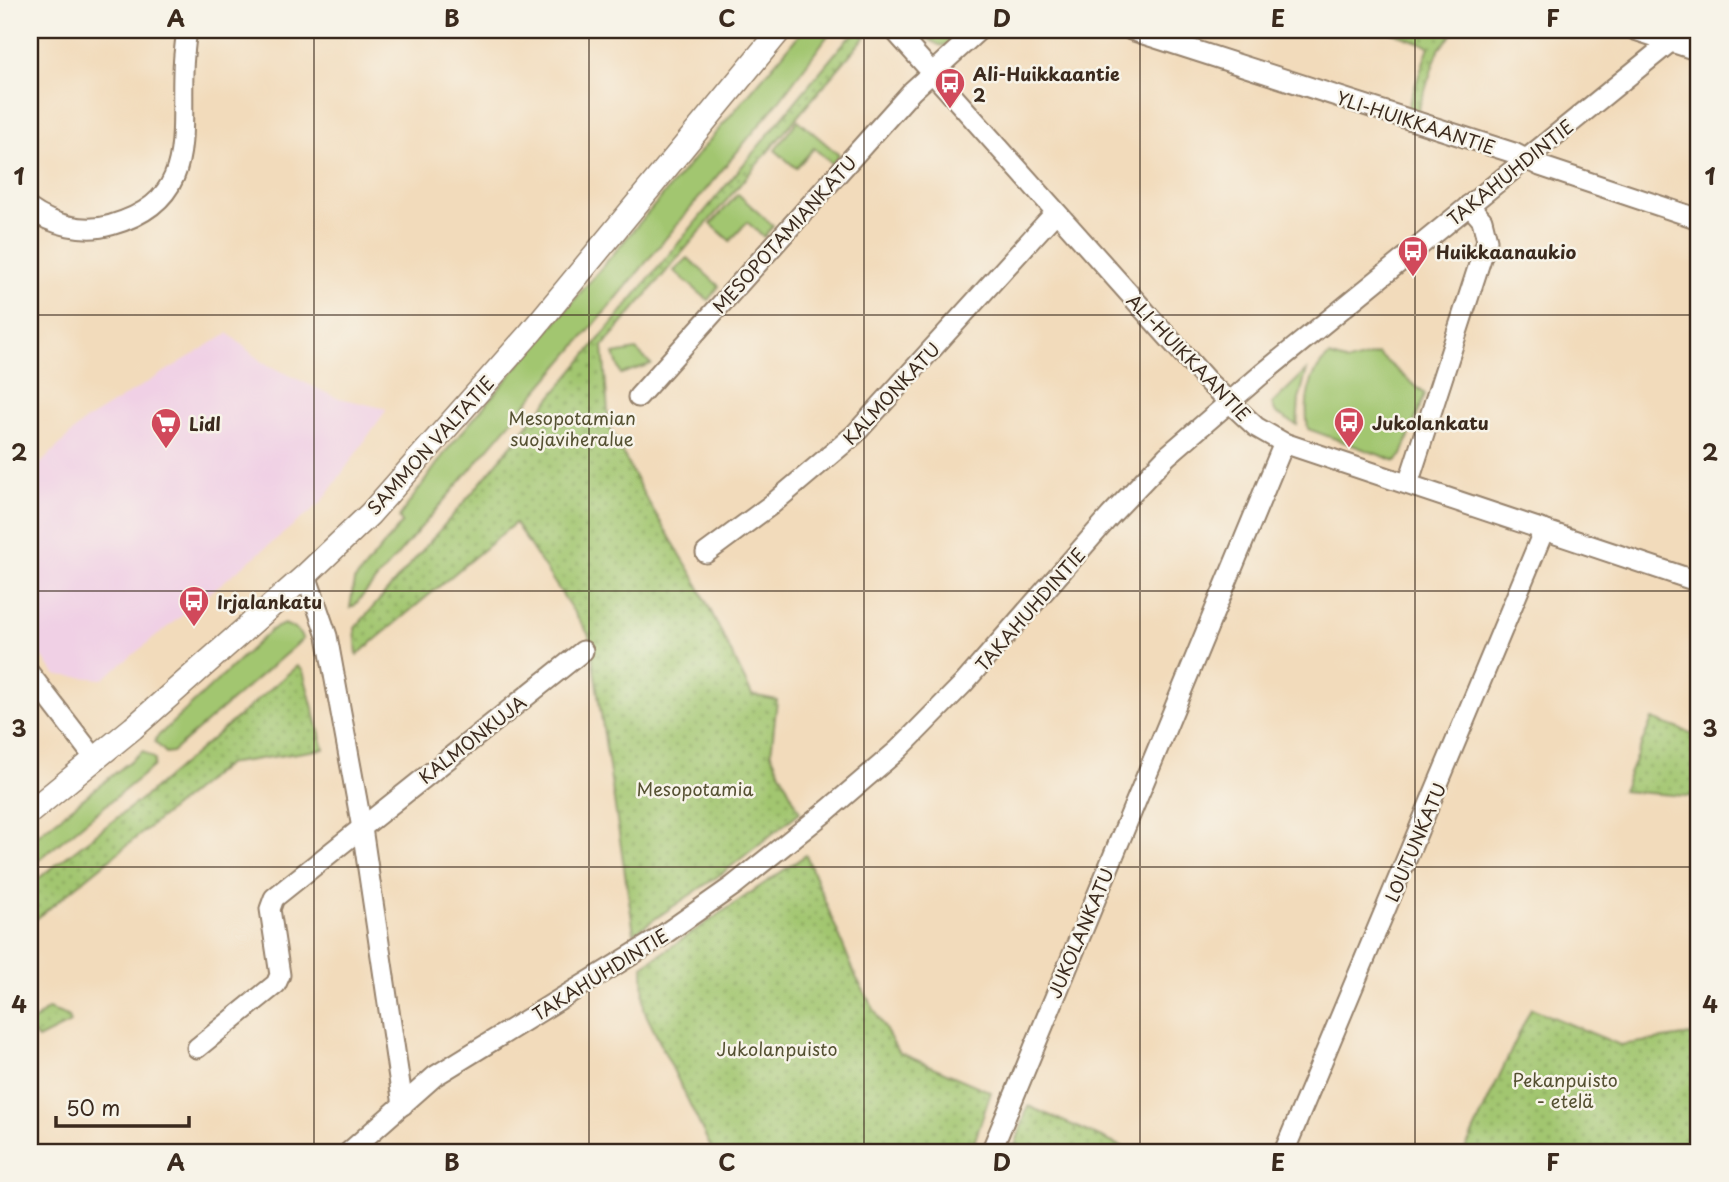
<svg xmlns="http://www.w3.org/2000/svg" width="1729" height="1182" font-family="'Playpen Sans',sans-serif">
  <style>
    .built { fill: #f0d0e5 }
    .grass { fill: #a2c670; stroke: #6e7847; stroke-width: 2 }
    .park { fill: url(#park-dots); stroke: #6e7847; stroke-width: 2 }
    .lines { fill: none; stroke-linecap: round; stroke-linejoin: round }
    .minor-casing { stroke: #96826c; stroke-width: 23 }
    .major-casing { stroke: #96826c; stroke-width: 26 }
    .minor { stroke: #fff; stroke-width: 19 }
    .major { stroke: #fff; stroke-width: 23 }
    .grid { fill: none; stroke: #3b2a1e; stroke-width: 2; stroke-opacity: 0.55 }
    .labels { text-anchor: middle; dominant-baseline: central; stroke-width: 5; stroke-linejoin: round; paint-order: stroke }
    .poi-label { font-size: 18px; font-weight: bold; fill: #3b2a1e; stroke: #f7f3e8; text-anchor: start }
    .street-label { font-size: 18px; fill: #3b2a1e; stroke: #f7f3e8 }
    .park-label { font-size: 18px; fill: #555132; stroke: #f7f3e8 }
    .neatline { fill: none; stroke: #3b2a1e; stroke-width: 2.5 }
    .grid-label { font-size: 23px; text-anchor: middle; font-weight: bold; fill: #3b2a1e }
  </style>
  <defs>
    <pattern id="park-dots" width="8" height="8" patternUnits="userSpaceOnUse" patternTransform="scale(1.75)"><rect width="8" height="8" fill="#a2c670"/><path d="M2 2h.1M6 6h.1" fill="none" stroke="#85a15b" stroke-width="1.8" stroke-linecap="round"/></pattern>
  </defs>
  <rect width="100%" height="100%" fill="#f7f3e8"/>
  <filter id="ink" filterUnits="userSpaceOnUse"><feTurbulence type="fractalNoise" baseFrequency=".0143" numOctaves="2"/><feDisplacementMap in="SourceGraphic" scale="14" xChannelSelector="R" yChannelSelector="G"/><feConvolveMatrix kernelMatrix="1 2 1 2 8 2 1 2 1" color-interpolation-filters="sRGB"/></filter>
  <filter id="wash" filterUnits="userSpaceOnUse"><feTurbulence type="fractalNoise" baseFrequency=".00686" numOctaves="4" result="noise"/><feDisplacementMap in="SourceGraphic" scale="28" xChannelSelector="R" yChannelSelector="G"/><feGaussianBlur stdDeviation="1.57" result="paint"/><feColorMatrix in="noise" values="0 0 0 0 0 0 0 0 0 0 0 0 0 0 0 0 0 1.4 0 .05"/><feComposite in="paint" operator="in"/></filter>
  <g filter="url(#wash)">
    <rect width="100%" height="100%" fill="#f2dbbb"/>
    <polygon class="built" points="228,333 262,362 335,397 387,409 321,503 103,679 56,675 30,641 30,474 83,422"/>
    <g class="grass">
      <polygon points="803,30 832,30 779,101 615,300 354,606 350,608 354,581 402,523 399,517 447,450"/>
      <polygon points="798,120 839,155 832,164 814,148 796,168 775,150"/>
      <polygon points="738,194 773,226 764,237 747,222 730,241 711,224"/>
      <polygon points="688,258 719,286 708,300 674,271"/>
      <polygon points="636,350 651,364 621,374 614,354"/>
      <path d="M1378,354l47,40 -23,61 -6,6 -88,-32c-4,-25 0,-57 21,-73l19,6z"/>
      <polygon points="1307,370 1299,399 1297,425 1276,413 1272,404"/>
      <polygon points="284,624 296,629 303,639 172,752 166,753 155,742 156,738 271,630"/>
      <polygon points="143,751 155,759 154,766 30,867 30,841"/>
    </g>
    <g class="park">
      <path d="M920,30h46c-21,19 -25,22 -46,0z"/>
      <polygon points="1385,30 1456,30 1439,49 1417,113 1407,110 1429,46"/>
      <polygon points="857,32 865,37 603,346 609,426 643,493 694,577 752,695 777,700 771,754 800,812 724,872 634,933 589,635 515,523 357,655 355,628 472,493 847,39"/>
      <polygon points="297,666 303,671 324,749 227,764 30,924 30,885 149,793"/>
      <polygon points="1652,719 1699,736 1699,797 1622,791"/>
      <polygon points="806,855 856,977 898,1052 991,1092 971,1152 713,1152 644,1010 643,966"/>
      <polygon points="1531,1008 1620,1045 1699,1034 1699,1152 1464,1152"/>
      <polygon points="48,1009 68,1016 70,1023 38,1039 30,1030 30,1024"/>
      <polygon points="1028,1106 1134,1152 1004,1152 1007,1144 1015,1146"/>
    </g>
  </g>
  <g filter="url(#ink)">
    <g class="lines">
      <g class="minor-casing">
        <g id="minor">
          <polyline points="894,30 1209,383 1256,427 1284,443 1699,582"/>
          <polyline points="1131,30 1514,153 1540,166 1699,219"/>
          <polyline points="1635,30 1699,51"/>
          <path d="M30,209c22,16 55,24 81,16 84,-24 70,-83 72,-152 0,-15 2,-29 4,-43"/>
          <polyline points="638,397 912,91 979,30"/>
          <polyline points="1408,484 1487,240 1482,220 1469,205"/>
          <polyline points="706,553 771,505 855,434 1056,212"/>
          <polyline points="306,575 327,636 362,828 403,1105"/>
          <polyline points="30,674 96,760"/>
          <polyline points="197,1048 276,984 280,975 270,909 274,898 583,651"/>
          <polyline points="349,1152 435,1076 656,940 733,886 828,810 898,750 964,683 1110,516 1167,456 1262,374 1685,30"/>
          <polyline points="991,1152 1284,443"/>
          <polyline points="1284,1152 1544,530"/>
        </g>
      </g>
      <g class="major-casing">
        <polyline id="major" points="30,812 133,728 306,575 370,514 531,332 780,30"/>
      </g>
      <use href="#minor" class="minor"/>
      <use href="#major" class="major"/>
    </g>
  </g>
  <path class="grid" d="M314,30v1122M589,30v1122M864,30v1122M1140,30v1122M1415,30v1122M30,315h1669M30,591h1669M30,867h1669"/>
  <defs>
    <g id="bus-pin" transform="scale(1.575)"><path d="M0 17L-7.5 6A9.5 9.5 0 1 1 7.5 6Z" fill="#d1495b" stroke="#f7f3e8"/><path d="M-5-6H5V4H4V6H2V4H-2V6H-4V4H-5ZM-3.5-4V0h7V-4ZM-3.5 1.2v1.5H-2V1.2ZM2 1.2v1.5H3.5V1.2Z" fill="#fff"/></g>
    <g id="supermarket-pin" transform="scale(1.575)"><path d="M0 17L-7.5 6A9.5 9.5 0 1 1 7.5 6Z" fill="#d1495b" stroke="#f7f3e8"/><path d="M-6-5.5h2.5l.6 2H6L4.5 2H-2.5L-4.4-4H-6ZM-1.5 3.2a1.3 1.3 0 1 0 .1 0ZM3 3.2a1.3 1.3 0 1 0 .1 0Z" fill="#fff"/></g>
  </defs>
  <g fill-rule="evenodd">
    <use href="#bus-pin" x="950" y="83"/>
    <use href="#bus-pin" x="1413" y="251"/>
    <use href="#bus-pin" x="1349" y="422"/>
    <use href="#supermarket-pin" x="166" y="423"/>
    <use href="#bus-pin" x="194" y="601"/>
  </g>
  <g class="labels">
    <g class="poi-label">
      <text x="973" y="73">Ali-Huikkaantie<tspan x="973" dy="21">2</tspan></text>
      <text x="1436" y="251">Huikkaanaukio</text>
      <text x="1372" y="422">Jukolankatu</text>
      <text x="189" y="423">Lidl</text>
      <text x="217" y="601">Irjalankatu</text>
    </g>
    <g class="street-label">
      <text transform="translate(1416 122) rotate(18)">YLI-HUIKKAANTIE</text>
      <text transform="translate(1510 172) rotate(-39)">TAKAHUHDINTIE</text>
      <text transform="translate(784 234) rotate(-48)">MESOPOTAMIANKATU</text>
      <text transform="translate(1189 357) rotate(46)">ALI-HUIKKAANTIE</text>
      <text transform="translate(891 393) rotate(-47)">KALMONKATU</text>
      <text transform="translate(430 445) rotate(-48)">SAMMON VALTATIE</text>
      <text transform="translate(1030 609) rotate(-49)">TAKAHUHDINTIE</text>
      <text transform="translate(472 739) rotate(-38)">KALMONKUJA</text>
      <text transform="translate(1415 842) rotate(-67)">LOUTUNKATU</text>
      <text transform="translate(1080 933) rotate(-67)">JUKOLANKATU</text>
      <text transform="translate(600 974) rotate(-32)">TAKAHUHDINTIE</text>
    </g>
    <g class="park-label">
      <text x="572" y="417">Mesopotamian<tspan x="572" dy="21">suojaviheralue</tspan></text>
      <text x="695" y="788">Mesopotamia</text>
      <text x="777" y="1048">Jukolanpuisto</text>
      <text x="1565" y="1079">Pekanpuisto<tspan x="1565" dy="21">- etelä</tspan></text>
    </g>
  </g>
  <rect width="1729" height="1182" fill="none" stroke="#f7f3e8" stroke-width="77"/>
  <path d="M56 1116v10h133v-10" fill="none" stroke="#3b2a1e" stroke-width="3.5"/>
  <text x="66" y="1116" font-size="21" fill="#3b2a1e" stroke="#f7f3e8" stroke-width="5" paint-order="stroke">50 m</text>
  <rect x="38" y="38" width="1652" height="1106" class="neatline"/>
  <g class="grid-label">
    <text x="176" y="27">A</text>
    <text x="452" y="27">B</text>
    <text x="727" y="27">C</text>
    <text x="1002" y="27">D</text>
    <text x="1278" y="27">E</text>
    <text x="1553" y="27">F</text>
    <text x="19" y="185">1</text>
    <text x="1710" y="185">1</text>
    <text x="19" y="461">2</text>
    <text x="1710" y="461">2</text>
    <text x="19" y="737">3</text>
    <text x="1710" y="737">3</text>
    <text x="19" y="1013">4</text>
    <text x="1710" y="1013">4</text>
    <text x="176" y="1171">A</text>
    <text x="452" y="1171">B</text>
    <text x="727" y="1171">C</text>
    <text x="1002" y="1171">D</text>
    <text x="1278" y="1171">E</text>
    <text x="1553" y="1171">F</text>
  </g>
</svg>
